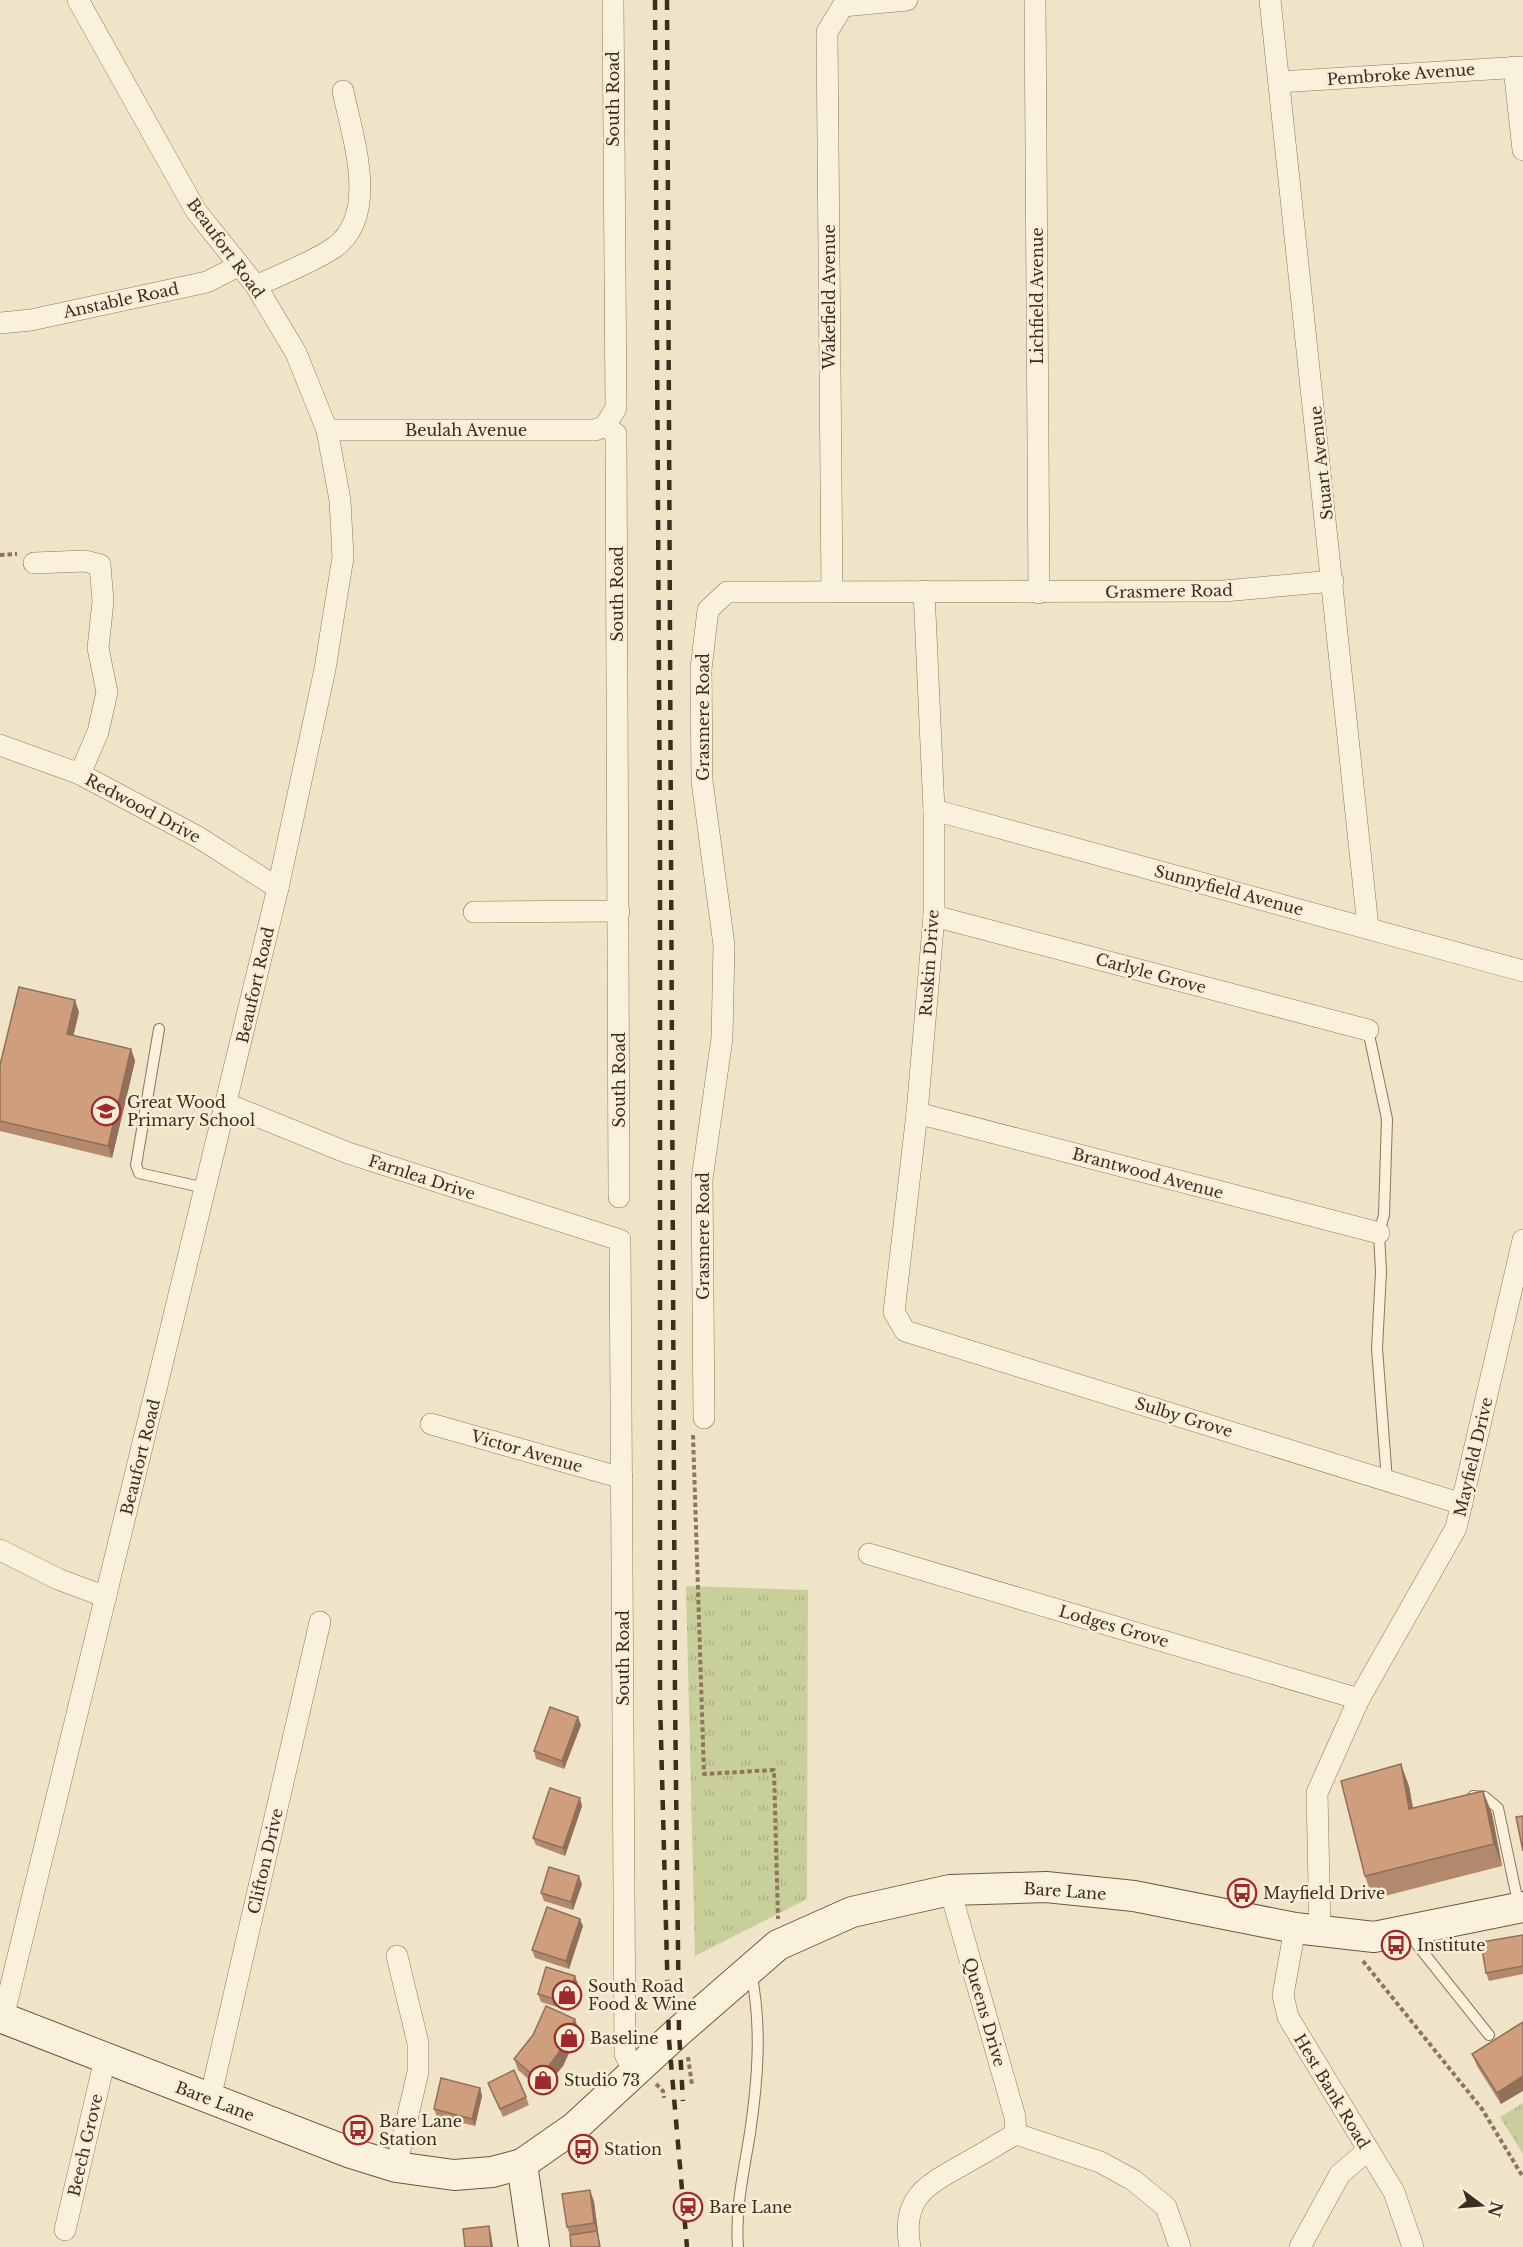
<svg xmlns="http://www.w3.org/2000/svg" width="1523" height="2247" font-family="'Libre Baskerville',serif">
  <style>
    .grass { fill: url(#grass-tufts) }
    .garden { fill: #c9cf9b }
    .lines { fill: none; stroke-linecap: round; stroke-linejoin: round }
    .lane-casing { stroke: #8d765c; stroke-width: 12 }
    .street-casing { stroke: #8d765c; stroke-width: 22 }
    .secondary-casing { stroke: #6f573f; stroke-width: 32 }
    .path { stroke: #8d765c; stroke-width: 4; stroke-dasharray: 4.5 3; stroke-linecap: butt }
    .lane { stroke: #faf1dc; stroke-width: 10 }
    .street { stroke: #faf1dc; stroke-width: 21 }
    .secondary { stroke: #faf1dc; stroke-width: 30 }
    .rail { stroke: #3d2e20; stroke-width: 4.5; stroke-dasharray: 10 10; stroke-linecap: butt }
    .wall { fill: #b2896c }
    .shaded-wall { fill: #916f58 }
    .building { fill: #cf9f7d; stroke: #916f58; stroke-width: 1.5 }
    .labels { text-anchor: middle; dominant-baseline: central; stroke-width: 5; stroke-linejoin: round; paint-order: stroke }
    .street-label { font-size: 16px; fill: #3d2e20; stroke: #f7eed8 }
    .poi-label { font-size: 16px; fill: #3d2e20; stroke: #f7eed8; text-anchor: start }
  </style>
  <defs>
    <pattern id="grass-tufts" width="24" height="20" patternUnits="userSpaceOnUse" patternTransform="scale(1.5)"><rect width="24" height="20" fill="#c9cf9b"/><path d="M3 7l-1-3M5 7V3M7 7l1-3M15 17l-1-3M17 17v-4M19 17l1-3" fill="none" stroke="#aeb285"/></pattern>
  </defs>
  <rect width="100%" height="100%" fill="#f0e4c8"/>
  <g class="grass">
    <polygon points="686,1586 808,1590 807,1899 695,1956"/>
    <polygon points="1523,2103 1523,2154 1500,2117"/>
  </g>
  <polygon class="garden" points="1523,2109 1523,2147 1506,2120"/>
  <g class="lines">
    <g class="lane-casing">
      <g id="lane">
        <polyline points="159,1029 136,1165 139,1173 205,1188"/>
        <polyline points="1368,1030 1387,1119 1384,1215 1379,1233 1381,1272 1377,1348 1387,1481"/>
        <polyline points="1473,1796 1485,1797 1498,1808 1519,1907"/>
        <polyline points="1407,1932 1489,2035"/>
        <path d="M738,2247c-3,-39 6,-76 12,-114 8,-54 12,-107 1,-161"/>
      </g>
    </g>
    <g class="street-casing">
      <g id="street">
        <polyline points="613,0 616,408 605,426 616,434 619,1197"/>
        <polyline points="1035,0 1039,593"/>
        <polyline points="1270,0 1368,927"/>
        <polyline points="1514,67 1523,150"/>
        <polyline points="1279,82 1523,67"/>
        <path d="M256,286c25,-12 56,-23 79,-39 45,-33 17,-111 8,-156"/>
        <polyline points="0,323 31,320 207,282 238,266"/>
        <polyline points="327,430 595,430 605,426"/>
        <polyline points="34,563 85,561 100,565 103,601 98,648 107,692 98,732 80,774"/>
        <polyline points="832,591 827,32 843,6 907,0"/>
        <polyline points="924,591 934,810 934,916 917,1113 894,1312 905,1331 1462,1504"/>
        <polyline points="0,745 80,774 198,837 278,888"/>
        <polyline points="934,810 1523,971"/>
        <polyline points="474,912 619,911"/>
        <polyline points="934,916 1368,1030"/>
        <polyline points="227,1104 348,1153 620,1240 625,2054 634,2073"/>
        <polyline points="917,1113 1379,1233"/>
        <polyline points="704,1418 702,1179 722,1038 724,945 702,781 701,669 708,610 727,592 1224,591 1333,581"/>
        <polyline points="431,1424 622,1478"/>
        <polyline points="0,1550 58,1579 106,1597"/>
        <polyline points="869,1554 1359,1699"/>
        <polyline points="950,1890 1015,2117 1016,2134"/>
        <polyline points="1295,1928 1283,1995 1288,2017 1394,2192 1413,2247"/>
        <polyline points="1320,1931 1317,1793 1359,1699 1456,1528 1523,1240"/>
        <polyline points="3,2018 278,888 325,669 343,557 340,500 327,430 296,353 256,286 196,211 78,0"/>
        <polyline points="210,2099 320,1622"/>
        <polyline points="396,2167 418,2072 418,2043 397,1956"/>
        <polyline points="65,2230 105,2059"/>
        <path d="M910,2247c-10,-54 22,-64 61,-87 15,-8 30,-18 45,-26l84,28 33,18 33,27 14,40"/>
        <polyline points="1300,2247 1340,2174 1367,2151"/>
      </g>
    </g>
    <g class="secondary-casing">
      <g id="secondary">
        <polyline points="0,2017 351,2153 396,2167 454,2175 492,2172 522,2164 575,2127 679,2031 778,1945 852,1912 950,1890 1046,1887 1134,1896 1295,1928 1374,1937 1523,1907"/>
        <polyline points="522,2164 534,2247"/>
      </g>
    </g>
    <g class="path">
      <polyline points="0,555 17,554"/>
      <polyline points="693,1435 704,1774 774,1770 778,1919"/>
      <polyline points="1363,1961 1482,2109 1523,2177"/>
      <polyline points="688,2057 692,2085"/>
      <polyline points="656,2084 663,2091 664,2098"/>
    </g>
    <use href="#lane" class="lane"/>
    <use href="#street" class="street"/>
    <use href="#secondary" class="secondary"/>
    <g class="rail">
      <polyline points="655,0 660,848 660,1699 669,2040 687,2247"/>
      <polyline points="667,0 675,1699 679,2031 683,2101"/>
    </g>
  </g>
  <g class="wall">
    <polygon points="79,1012 73,1035 131,1049 135,1061 112,1158 0,1131 0,1065"/>
    <polygon points="581,1725 564,1769 536,1759 534,1751"/>
    <polygon points="1409,1786 1413,1808 1483,1791 1492,1814 1502,1866 1373,1899 1365,1876"/>
    <polygon points="582,1806 565,1856 536,1845 533,1838"/>
    <polygon points="582,1884 573,1910 544,1901 541,1893"/>
    <polygon points="583,1926 569,1969 535,1958 532,1950"/>
    <polygon points="1523,1935 1523,1974 1489,1981 1486,1973"/>
    <polygon points="578,1984 570,2011 541,2002 538,1994"/>
    <polygon points="1523,2022 1501,2104 1477,2066 1472,2054"/>
    <polygon points="579,2031 563,2066 542,2091 518,2070 514,2059"/>
    <polygon points="488,2083 526,2097 529,2105 503,2117"/>
    <polygon points="480,2088 482,2096 475,2126 437,2117 434,2109"/>
    <polygon points="590,2190 594,2202 600,2247 571,2247 570,2235 567,2227"/>
  </g>
  <g class="shaded-wall">
    <polygon points="75,1000 79,1012 71,1046 67,1034"/>
    <polygon points="131,1049 135,1061 112,1158 108,1146"/>
    <polygon points="578,1717 581,1725 564,1769 562,1761"/>
    <polygon points="1401,1764 1409,1786 1417,1832 1409,1809"/>
    <polygon points="1483,1791 1492,1814 1502,1866 1494,1844"/>
    <polygon points="580,1798 582,1806 565,1856 563,1848"/>
    <polygon points="579,1876 582,1884 573,1910 571,1902"/>
    <polygon points="580,1919 583,1926 569,1969 566,1961"/>
    <polygon points="575,1976 578,1984 570,2011 567,2003"/>
    <polygon points="575,2019 579,2031 563,2066 542,2091 538,2079"/>
    <polygon points="1523,2076 1523,2091 1501,2104 1497,2093"/>
    <polygon points="480,2088 482,2096 475,2126 472,2119"/>
    <polygon points="590,2190 594,2202 600,2247 597,2231 594,2223"/>
    <polygon points="489,2226 491,2234 493,2247 491,2247"/>
  </g>
  <g class="building">
    <polygon points="19,987 75,1000 67,1034 131,1049 108,1146 0,1121 0,1065"/>
    <polygon points="550,1707 578,1717 562,1761 534,1751"/>
    <polygon points="1401,1764 1409,1809 1483,1791 1494,1844 1365,1876 1341,1781"/>
    <polygon points="550,1788 580,1798 563,1848 533,1838"/>
    <polygon points="1523,1816 1523,1851 1516,1817"/>
    <polygon points="549,1867 579,1876 571,1902 541,1893"/>
    <polygon points="547,1907 580,1919 566,1961 532,1950"/>
    <polygon points="1523,1935 1523,1966 1486,1973 1481,1942"/>
    <polygon points="546,1967 575,1976 567,2003 538,1994"/>
    <polygon points="546,2006 575,2019 558,2054 538,2079 514,2059 533,2035"/>
    <polygon points="1523,2022 1523,2076 1497,2093 1472,2054"/>
    <polygon points="514,2070 526,2097 500,2109 488,2083"/>
    <polygon points="441,2078 480,2088 472,2119 434,2109"/>
    <polygon points="590,2190 594,2223 567,2227 562,2194"/>
    <polygon points="489,2226 491,2247 465,2247 463,2229"/>
    <polygon points="597,2231 600,2247 571,2247 570,2235"/>
  </g>
  <defs>
    <g id="school-ring" transform="scale(1.5)"><circle r="9.5" fill="#f7eed8" stroke="#9e2a2b" stroke-width="1.5"/><path d="M0-5L7-2L0 1L-7-2ZM-4 1L0 2.5L4 1V4Q0 6-4 4Z" fill="#9e2a2b"/></g>
    <g id="bus-ring" transform="scale(1.5)"><circle r="9.5" fill="#f7eed8" stroke="#9e2a2b" stroke-width="1.5"/><path d="M-5-6H5V4H4V6H2V4H-2V6H-4V4H-5ZM-3.5-4V0h7V-4ZM-3.5 1.2v1.5H-2V1.2ZM2 1.2v1.5H3.5V1.2Z" fill="#9e2a2b"/></g>
    <g id="shop-ring" transform="scale(1.5)"><circle r="9.5" fill="#f7eed8" stroke="#9e2a2b" stroke-width="1.5"/><path d="M-5-2.5h2.3a2.7 3.5 0 0 1 5.4 0H5L5.5 6h-11ZM-1.5-2.5h3a1.5 2.3 0 0 0-3 0Z" fill="#9e2a2b"/></g>
    <g id="station-ring" transform="scale(1.5)"><circle r="9.5" fill="#f7eed8" stroke="#9e2a2b" stroke-width="1.5"/><path d="M-3-6H3Q5-6 5-4V2Q5 4 3 4L4.5 6H3L1.5 4h-3L-3 6H-4.5L-3 4Q-5 4-5 2V-4Q-5-6-3-6ZM-3.5-4v3h7v-3ZM-3.5 1v1.5H-2V1ZM2 1v1.5H3.5V1Z" fill="#9e2a2b"/></g>
  </defs>
  <g fill-rule="evenodd">
    <use href="#school-ring" x="106" y="1111"/>
    <use href="#bus-ring" x="1242" y="1893"/>
    <use href="#bus-ring" x="1396" y="1945"/>
    <use href="#shop-ring" x="567" y="1995"/>
    <use href="#shop-ring" x="569" y="2038"/>
    <use href="#shop-ring" x="543" y="2080"/>
    <use href="#bus-ring" x="358" y="2130"/>
    <use href="#bus-ring" x="583" y="2149"/>
    <use href="#station-ring" x="688" y="2207"/>
  </g>
  <g class="labels">
    <g class="street-label">
      <text transform="translate(1401 74) rotate(-4)">Pembroke Avenue</text>
      <text transform="translate(613 99) rotate(-90)">South Road</text>
      <text transform="translate(226 248) rotate(54)">Beaufort Road</text>
      <text transform="translate(1037 296) rotate(-90)">Lichfield Avenue</text>
      <text transform="translate(829 297) rotate(-90)">Wakefield Avenue</text>
      <text transform="translate(121 300) rotate(-12)">Anstable Road</text>
      <text x="466" y="430">Beulah Avenue</text>
      <text transform="translate(1321 463) rotate(-96)">Stuart Avenue</text>
      <text transform="translate(1169 591) rotate(-1)">Grasmere Road</text>
      <text transform="translate(617 594) rotate(-90)">South Road</text>
      <text transform="translate(703 717) rotate(-90)">Grasmere Road</text>
      <text transform="translate(143 808) rotate(28)">Redwood Drive</text>
      <text transform="translate(1229 890) rotate(15)">Sunnyfield Avenue</text>
      <text transform="translate(929 963) rotate(-86)">Ruskin Drive</text>
      <text transform="translate(1151 973) rotate(15)">Carlyle Grove</text>
      <text transform="translate(255 985) rotate(-77)">Beaufort Road</text>
      <text transform="translate(619 1080) rotate(-90)">South Road</text>
      <text transform="translate(1148 1173) rotate(15)">Brantwood Avenue</text>
      <text transform="translate(422 1177) rotate(18)">Farnlea Drive</text>
      <text transform="translate(703 1236) rotate(-90)">Grasmere Road</text>
      <text transform="translate(1184 1417) rotate(17)">Sulby Grove</text>
      <text transform="translate(527 1451) rotate(16)">Victor Avenue</text>
      <text transform="translate(140 1457) rotate(-76)">Beaufort Road</text>
      <text transform="translate(1473 1457) rotate(-77)">Mayfield Drive</text>
      <text transform="translate(1114 1626) rotate(16)">Lodges Grove</text>
      <text transform="translate(623 1658) rotate(-90)">South Road</text>
      <text transform="translate(265 1861) rotate(-77)">Clifton Drive</text>
      <text transform="translate(1065 1891) rotate(4)">Bare Lane</text>
      <text transform="translate(985 2012) rotate(74)">Queens Drive</text>
      <text transform="translate(1332 2091) rotate(59)">Hest Bank Road</text>
      <text transform="translate(215 2101) rotate(21)">Bare Lane</text>
      <text transform="translate(85 2145) rotate(-77)">Beech Grove</text>
    </g>
    <g class="poi-label">
      <text x="127" y="1102">Great Wood<tspan x="127" dy="18">Primary School</tspan></text>
      <text x="1263" y="1893">Mayfield Drive</text>
      <text x="1417" y="1945">Institute</text>
      <text x="588" y="1986">South Road<tspan x="588" dy="18">Food &amp; Wine</tspan></text>
      <text x="590" y="2038">Baseline</text>
      <text x="564" y="2080">Studio 73</text>
      <text x="379" y="2121">Bare Lane<tspan x="379" dy="18">Station</tspan></text>
      <text x="604" y="2149">Station</text>
      <text x="709" y="2207">Bare Lane</text>
    </g>
  </g>
  <g transform="translate(1481 2205) rotate(106)" stroke="#f7eed8" stroke-width="4.5" paint-order="stroke">
  <path d="M0-4.5L10 22L0 15L-10 22Z" fill="#3d2e20"/>
  <text y="-9" font-size="16" font-weight="bold" text-anchor="middle" fill="#3d2e20">N</text>
  </g>
</svg>
